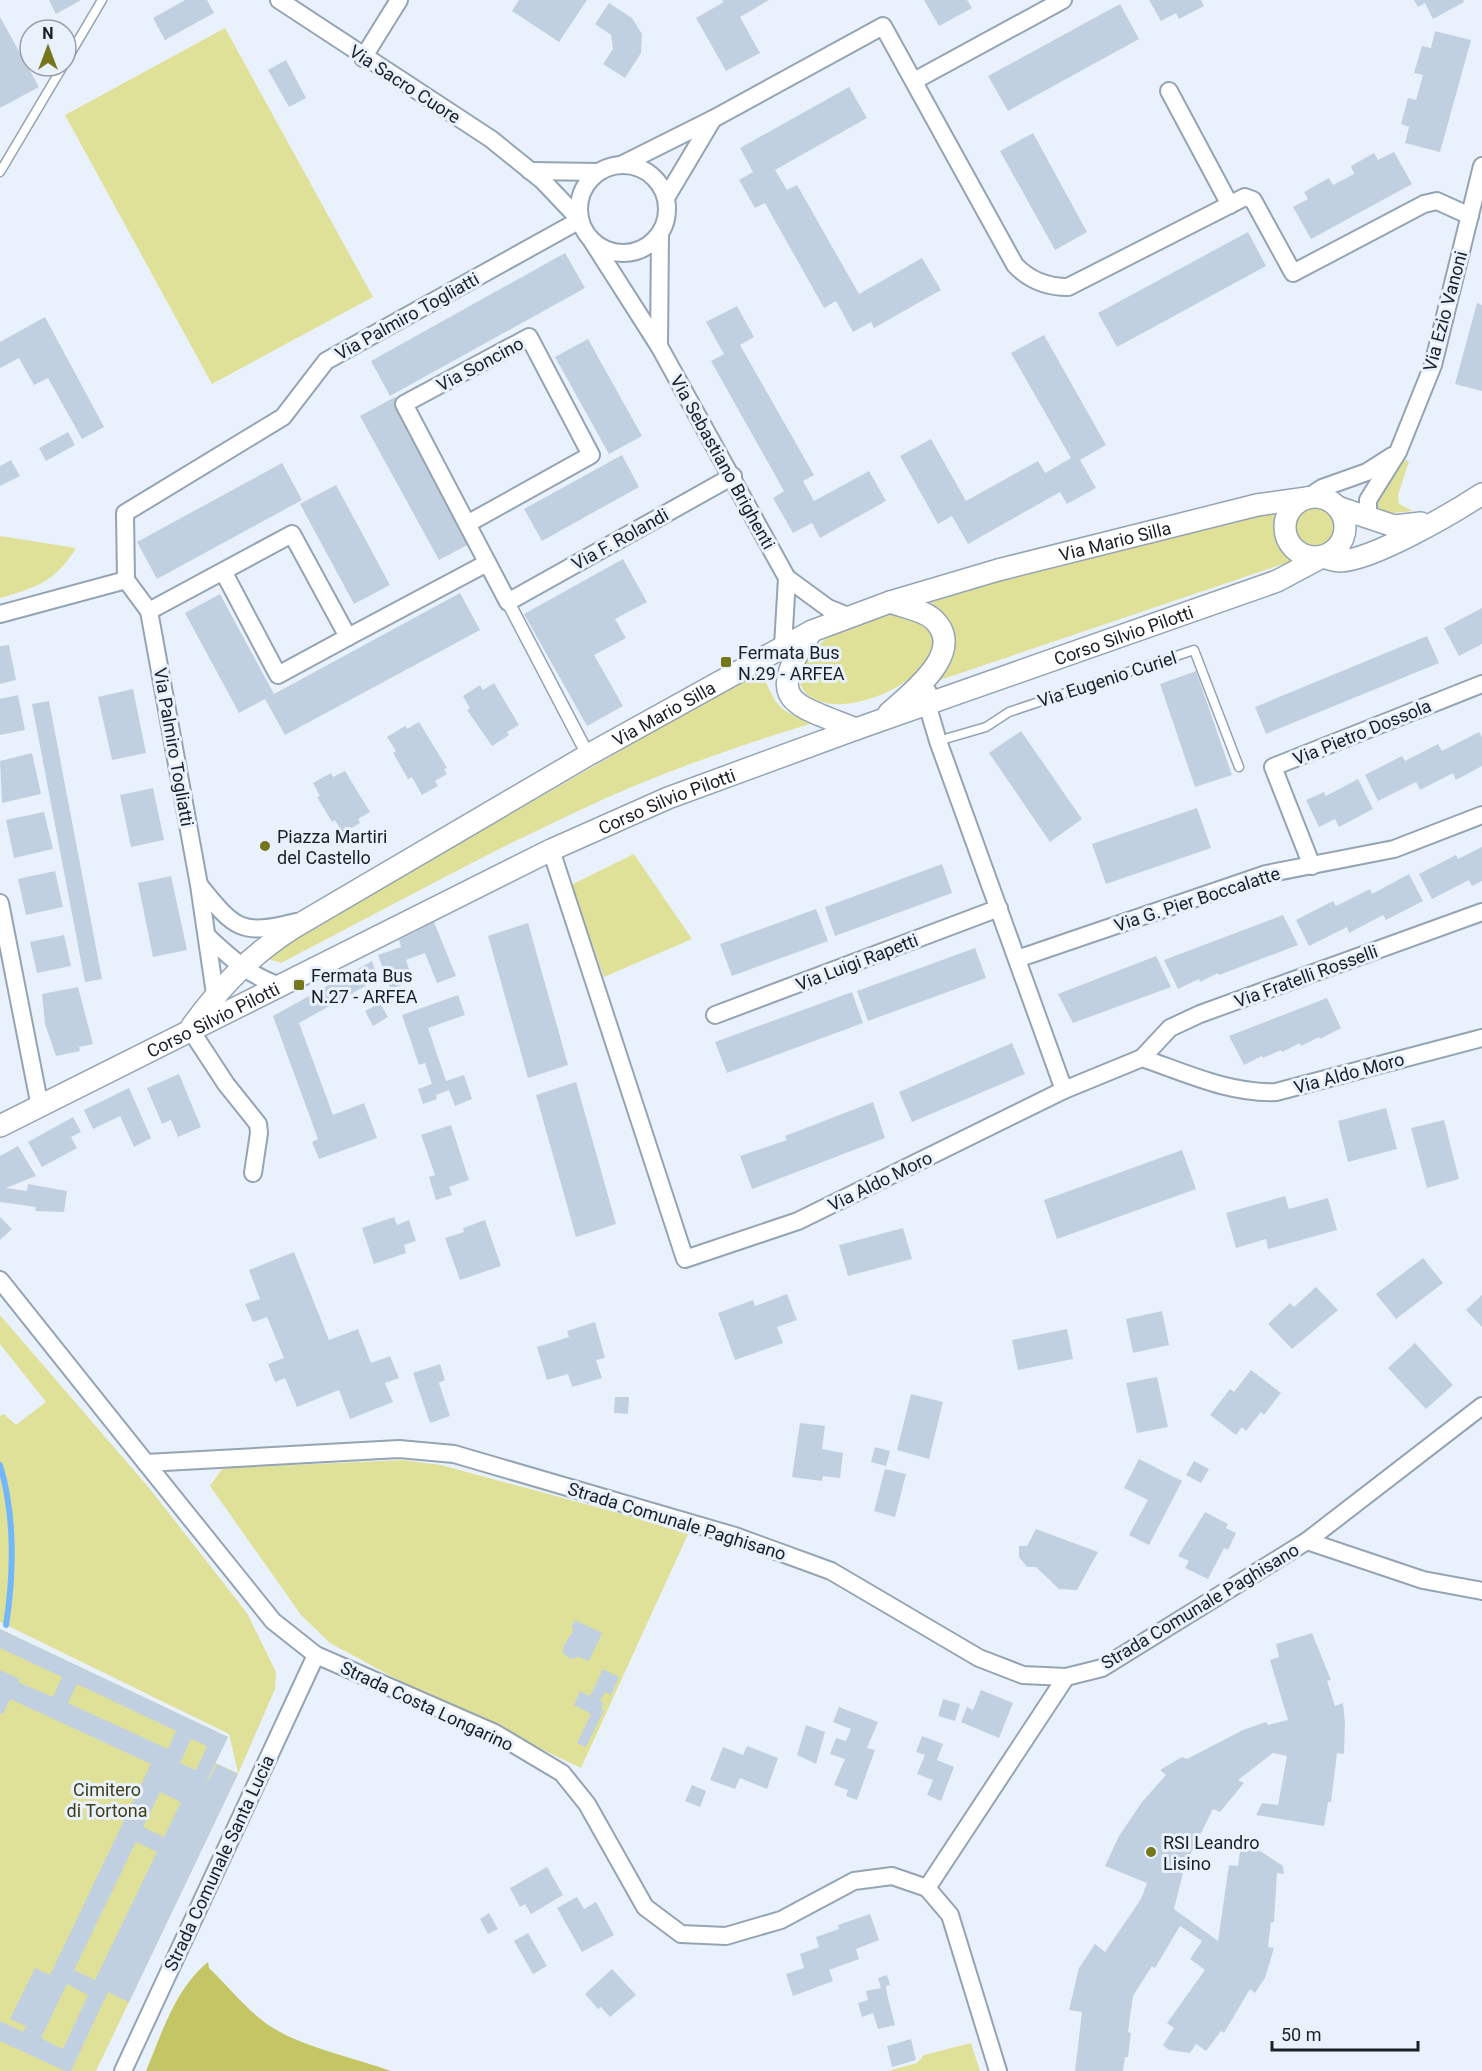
<svg xmlns="http://www.w3.org/2000/svg" width="1482" height="2071" font-family="Roboto,sans-serif">
  <style>
    .green { fill: #e0e199 }
    .forest { fill: #c4c565 }
    .lines { fill: none; stroke-linecap: round; stroke-linejoin: round }
    .stream { stroke: #73b7fa; stroke-width: 6 }
    .building { fill: #c1d0e0; fill-rule: evenodd }
    .service-casing { stroke: #95a4b3; stroke-width: 11 }
    .pedestrian-casing { stroke: #95a4b3; stroke-width: 15 }
    .minor-casing { stroke: #95a4b3; stroke-width: 20 }
    .tertiary-casing { stroke: #95a4b3; stroke-width: 24 }
    .service { stroke: #fff; stroke-width: 8 }
    .pedestrian { stroke: #fff; stroke-width: 12 }
    .minor { stroke: #fff; stroke-width: 16 }
    .tertiary { stroke: #fff; stroke-width: 21 }
    .poi-dot { fill: #76761c; stroke: #e9f2fc; stroke-width: 2 }
    .labels { text-anchor: middle; dominant-baseline: central; stroke-width: 6; stroke-linejoin: round; paint-order: stroke }
    .street-label { font-size: 18px; fill: #1b2026; stroke: #e9f2fc }
    .poi-label { font-size: 18px; fill: #1b2026; stroke: #e9f2fc; text-anchor: start }
    .park-label { font-size: 18px; fill: #404017; stroke: #e9f2fc }
  </style>
  <rect width="100%" height="100%" fill="#e9f2fc"/>
  <g class="green">
    <polygon points="225,28 373,297 212,384 65,115"/>
    <polygon points="1405,460 1409,461 1398,495 1399,504 1413,511 1382,514 1375,508 1377,499"/>
    <circle cx="1316" cy="525" r="21"/>
    <path d="M1281,507c-4,24 -7,38 17,52l-361,122c28,-26 18,-66 -13,-83z"/>
    <path d="M0,536l76,12c-20,33 -40,40 -76,50z"/>
    <path d="M888,614l36,6c12,16 12,28 0,44 -18,23 -52,38 -81,40 -31,2 -58,-17 -34,-47 7,-9 17,-21 27,-25 15,-8 35,-13 52,-18z"/>
    <path d="M754,674l9,1c14,34 18,38 54,47 -81,24 -163,53 -239,89 -101,47 -198,101 -297,152l-19,-6z"/>
    <polygon points="634,854 692,939 604,977 571,885"/>
    <polygon points="0,1315 150,1489 247,1613 276,1672 275,1689 238,1774 96,2071 0,2071 0,1629 228,1737 215,1763 238,1773 229,1734 0,1622 0,1416 4,1414 16,1425 46,1402 0,1344"/>
    <polygon points="403,1460 441,1465 689,1532 581,1768 400,1681 330,1643 301,1615 210,1486 222,1469 229,1468"/>
    <polygon points="971,2043 980,2071 888,2071 917,2063 924,2055"/>
  </g>
  <path class="forest" d="M208,1962l1,6c21,20 40,45 64,60 33,20 82,30 118,43h-245c16,-38 29,-82 62,-109z"/>
  <g class="lines">
    <path class="stream" d="M0,1465c15,50 14,109 6,160"/>
  </g>
  <g class="building">
    <polygon points="49,0 81,0 56,14"/>
    <polygon points="185,0 207,0 214,13 165,40 153,18"/>
    <polygon points="519,0 587,0 559,42 512,11"/>
    <polygon points="722,0 769,0 740,17 760,53 726,71 696,18 724,2"/>
    <polygon points="924,0 967,0 972,8 939,26"/>
    <polygon points="1149,0 1201,0 1204,6 1179,19 1176,13 1161,21"/>
    <polygon points="1414,0 1463,0 1464,2 1433,19 1425,3 1418,7"/>
    <polygon points="609,3 632,18 642,34 641,53 625,78 603,64 613,49 611,35 595,24"/>
    <polygon points="1120,4 1139,39 1008,111 988,76"/>
    <polygon points="0,17 39,87 0,108"/>
    <polygon points="1435,31 1471,40 1440,152 1405,143 1409,127 1401,124 1408,98 1416,100 1423,75 1414,73 1422,46 1431,48"/>
    <polygon points="286,60 306,98 289,107 268,70"/>
    <polygon points="849,87 867,118 775,170 787,190 797,185 859,294 922,258 941,290 874,328 871,322 853,332 836,301 824,308 765,203 755,208 739,180 753,172 740,148"/>
    <polygon points="1033,133 1087,232 1055,250 1000,151"/>
    <polygon points="1394,152 1412,184 1311,239 1293,207 1308,199 1304,192 1329,178 1333,185 1354,174 1351,166 1374,153 1378,160"/>
    <polygon points="1248,232 1266,266 1117,347 1098,313"/>
    <polygon points="565,253 585,288 390,396 371,361"/>
    <polygon points="1477,303 1482,305 1482,391 1455,384"/>
    <polygon points="737,306 754,337 740,345 814,475 803,481 814,501 869,471 886,501 820,538 812,523 793,533 773,498 784,491 711,361 724,354 706,322"/>
    <polygon points="45,317 104,427 82,439 48,378 34,385 19,358 0,368 0,342"/>
    <polygon points="1044,335 1106,445 1080,460 1096,488 1067,504 1060,492 968,544 952,516 938,524 900,456 931,439 966,501 1038,461 1045,473 1071,458 1011,353"/>
    <polygon points="588,339 642,436 609,454 555,357"/>
    <polygon points="395,397 475,541 439,560 360,416"/>
    <polygon points="68,432 75,445 46,461 39,448"/>
    <polygon points="622,455 639,487 542,541 524,509"/>
    <polygon points="11,460 20,476 0,486 0,466"/>
    <polygon points="282,463 302,500 157,579 137,542"/>
    <polygon points="336,485 390,585 354,604 300,504"/>
    <polygon points="623,559 647,602 615,619 626,638 594,655 623,706 587,726 524,614"/>
    <polygon points="460,593 480,630 285,735 265,699 239,713 185,613 220,594 274,694"/>
    <polygon points="1482,608 1482,644 1459,656 1444,628"/>
    <polygon points="1427,636 1439,663 1266,734 1255,707"/>
    <polygon points="9,645 16,680 0,684 0,646"/>
    <polygon points="1196,671 1232,775 1195,787 1160,684"/>
    <polygon points="494,683 519,725 507,732 509,735 492,746 467,710 470,708 463,696 480,685 483,690"/>
    <polygon points="133,689 146,753 112,760 98,697"/>
    <polygon points="18,695 25,730 0,735 0,699"/>
    <polygon points="49,701 102,979 85,982 32,704"/>
    <polygon points="419,722 447,768 444,769 447,774 435,781 438,786 422,795 412,777 408,779 393,753 396,751 387,737 405,726 407,729"/>
    <polygon points="1021,731 1082,819 1050,842 989,753"/>
    <polygon points="1479,732 1482,737 1482,766 1456,780 1453,773 1420,790 1416,782 1378,801 1365,775 1402,756 1405,761 1438,744 1442,751"/>
    <polygon points="32,753 41,794 2,803 0,761"/>
    <polygon points="345,771 370,812 358,819 360,823 343,833 335,820 332,822 317,797 320,796 313,783 331,773 333,777"/>
    <polygon points="1358,779 1373,809 1339,827 1335,819 1319,827 1306,800 1324,792 1326,796"/>
    <polygon points="153,788 164,840 131,847 120,795"/>
    <polygon points="1197,808 1211,848 1106,884 1092,844"/>
    <polygon points="44,812 53,849 14,858 6,820"/>
    <polygon points="1482,847 1482,881 1472,886 1469,880 1432,899 1419,874 1456,855 1458,859"/>
    <polygon points="942,864 952,893 835,936 825,907"/>
    <polygon points="55,871 63,907 26,915 18,879"/>
    <polygon points="1409,874 1423,901 1386,920 1383,915 1349,933 1347,927 1309,946 1296,920 1333,901 1336,906 1370,889 1372,894"/>
    <polygon points="171,876 187,950 153,957 138,883"/>
    <polygon points="816,909 828,941 732,976 720,944"/>
    <polygon points="1283,915 1298,945 1219,975 1218,973 1200,982 1199,979 1178,989 1164,960"/>
    <polygon points="434,922 456,976 437,983 425,953 406,960 413,981 390,989 378,955 401,947 399,940"/>
    <polygon points="528,923 568,1065 528,1078 488,936"/>
    <polygon points="64,935 71,966 37,973 30,942"/>
    <polygon points="975,948 986,978 868,1021 857,991"/>
    <polygon points="1156,956 1171,987 1073,1023 1058,994"/>
    <polygon points="372,961 378,979 299,1023 333,1115 364,1103 377,1138 319,1159 312,1142 318,1139 273,1016"/>
    <polygon points="78,987 93,1044 79,1047 80,1051 56,1056 45,1024 42,994"/>
    <polygon points="852,992 863,1023 727,1073 715,1042"/>
    <polygon points="458,995 465,1015 428,1028 446,1081 464,1075 472,1099 455,1106 449,1090 436,1095 437,1099 423,1104 418,1089 432,1084 425,1063 419,1065 402,1015"/>
    <polygon points="1327,998 1341,1028 1320,1039 1319,1037 1301,1046 1300,1043 1282,1052 1281,1050 1263,1058 1262,1056 1244,1065 1229,1036"/>
    <polygon points="380,1003 388,1017 373,1026 365,1011"/>
    <polygon points="1012,1043 1025,1074 912,1122 899,1092"/>
    <polygon points="179,1074 201,1127 178,1137 171,1120 162,1124 147,1088"/>
    <polygon points="576,1082 616,1224 576,1237 536,1095"/>
    <polygon points="129,1088 151,1138 134,1147 120,1116 93,1129 84,1110"/>
    <polygon points="873,1102 885,1138 752,1189 740,1156 787,1140 785,1136"/>
    <polygon points="1386,1108 1397,1149 1348,1162 1338,1121"/>
    <polygon points="73,1117 81,1132 71,1137 77,1148 42,1167 28,1142"/>
    <polygon points="1444,1120 1459,1179 1427,1188 1411,1128"/>
    <polygon points="451,1125 469,1180 449,1187 452,1195 436,1200 429,1177 435,1175 421,1135"/>
    <polygon points="18,1146 36,1176 6,1188 27,1191 28,1184 67,1191 64,1212 35,1211 36,1207 0,1202 0,1156"/>
    <polygon points="1182,1150 1196,1189 1057,1239 1044,1200"/>
    <polygon points="1285,1196 1289,1209 1328,1198 1337,1230 1268,1249 1266,1239 1236,1248 1226,1213"/>
    <polygon points="0,1217 12,1229 0,1240"/>
    <polygon points="394,1217 397,1225 409,1220 416,1241 404,1245 406,1253 374,1264 362,1228"/>
    <polygon points="485,1220 501,1266 460,1280 445,1238 464,1232 463,1228"/>
    <polygon points="903,1228 912,1259 848,1276 839,1245"/>
    <polygon points="294,1252 329,1340 358,1329 371,1363 390,1356 399,1378 385,1383 393,1402 350,1419 339,1390 297,1407 285,1378 275,1382 268,1364 284,1358 267,1317 253,1322 245,1304 260,1299 249,1270"/>
    <polygon points="1423,1258 1443,1283 1396,1319 1376,1294"/>
    <polygon points="1316,1287 1338,1310 1292,1349 1268,1324 1290,1303 1294,1307"/>
    <polygon points="787,1294 797,1320 777,1327 783,1343 735,1360 718,1313 753,1300 755,1306"/>
    <polygon points="1482,1295 1482,1327 1466,1310"/>
    <polygon points="1162,1311 1169,1345 1133,1353 1126,1319"/>
    <polygon points="595,1322 605,1358 596,1360 602,1378 572,1387 568,1374 547,1380 537,1347 569,1337 567,1331"/>
    <polygon points="1067,1329 1073,1359 1018,1370 1012,1340"/>
    <polygon points="1415,1343 1453,1385 1426,1409 1388,1368"/>
    <polygon points="440,1364 445,1380 439,1383 450,1416 430,1423 413,1373"/>
    <polygon points="1251,1370 1281,1393 1264,1415 1261,1412 1246,1431 1242,1427 1236,1435 1210,1415 1230,1389 1234,1392"/>
    <polygon points="1157,1377 1168,1427 1137,1433 1126,1383"/>
    <polygon points="911,1394 943,1402 929,1459 897,1450"/>
    <polygon points="615,1397 629,1397 628,1414 614,1413"/>
    <polygon points="800,1423 825,1426 822,1449 843,1453 840,1478 823,1476 822,1481 792,1477"/>
    <polygon points="875,1447 890,1451 886,1466 871,1462"/>
    <polygon points="1139,1459 1182,1481 1149,1545 1129,1535 1148,1500 1124,1488"/>
    <polygon points="1194,1461 1209,1469 1201,1483 1186,1475"/>
    <polygon points="885,1469 906,1474 895,1517 874,1511"/>
    <polygon points="1205,1512 1228,1524 1226,1528 1236,1533 1228,1550 1224,1548 1208,1579 1185,1568 1189,1561 1178,1556"/>
    <polygon points="1036,1529 1098,1552 1077,1590 1059,1589 1036,1567 1027,1567 1019,1557 1019,1546 1027,1546"/>
    <polygon points="575,1620 602,1633 589,1661 579,1657 570,1659 563,1653 563,1647 574,1629 571,1628"/>
    <path d="M0,1629l228,108 -25,52 14,-25 21,10 -109,228 -21,-10 -37,79h-6l-65,-30v-20l23,11 3,-6 -16,-7 25,-51 15,7 101,-211 -141,-65 -7,15 -3,-1v-43l20,9 -2,3 35,15 9,-20 -62,-29zM77,1684l99,47 -8,18 -100,-46zM191,1739l16,7 -11,24 -16,-7zM160,1792l21,10 -17,35 -21,-10zM136,1842l21,10 -62,128 -21,-10zM67,1984l21,11 -25,54 -22,-11z"/>
    <polygon points="1312,1633 1331,1680 1327,1681 1335,1706 1343,1703 1345,1722 1344,1754 1337,1753 1331,1802 1328,1802 1324,1826 1256,1815 1262,1803 1278,1805 1287,1756 1273,1753 1238,1780 1244,1783 1220,1812 1213,1809 1185,1865 1174,1909 1218,1941 1229,1865 1238,1866 1240,1851 1248,1843 1283,1866 1284,1874 1277,1873 1274,1922 1271,1922 1268,1947 1274,1948 1265,1978 1255,1993 1250,1989 1224,2033 1221,2031 1206,2051 1196,2044 1190,2053 1169,2050 1163,2045 1174,2028 1167,2023 1205,1970 1190,1959 1202,1941 1180,1926 1155,1968 1152,1966 1133,1996 1128,2032 1131,2033 1128,2057 1125,2057 1123,2071 1075,2071 1082,2012 1069,2010 1079,1968 1095,1944 1105,1952 1141,1899 1147,1883 1105,1866 1119,1836 1142,1802 1166,1775 1160,1770 1182,1757 1187,1759 1243,1730 1266,1722 1268,1725 1288,1720 1270,1660 1279,1657 1276,1644"/>
    <polygon points="603,1669 619,1677 611,1695 605,1692 600,1701 604,1703 601,1709 604,1710 586,1747 577,1743 591,1714 574,1705 580,1691 590,1696"/>
    <polygon points="981,1690 1013,1703 999,1738 961,1722 967,1707 973,1710"/>
    <polygon points="943,1699 960,1704 955,1721 938,1716"/>
    <polygon points="839,1707 878,1722 867,1748 875,1750 857,1800 846,1796 848,1790 834,1785 845,1759 830,1754 836,1738 846,1741 851,1729 833,1722"/>
    <polygon points="806,1725 825,1732 816,1764 797,1755"/>
    <polygon points="922,1736 943,1744 937,1760 954,1767 941,1801 927,1795 933,1780 917,1774 925,1755 916,1752"/>
    <polygon points="747,1746 778,1758 767,1789 740,1778 735,1789 710,1780 723,1747 743,1755"/>
    <polygon points="692,1785 706,1791 700,1807 685,1801"/>
    <polygon points="547,1867 563,1895 531,1914 525,1904 520,1907 510,1888"/>
    <polygon points="577,1897 584,1909 596,1902 614,1935 582,1952 557,1908"/>
    <polygon points="489,1913 498,1929 488,1934 480,1919"/>
    <polygon points="870,1914 879,1940 856,1949 859,1959 829,1970 833,1981 793,1996 786,1974 804,1968 800,1954 819,1947 816,1937 839,1929 838,1925"/>
    <polygon points="528,1933 547,1966 533,1974 514,1941"/>
    <polygon points="612,1969 636,1995 610,2017 601,2007 598,2009 585,1994"/>
    <polygon points="887,1975 890,1985 886,1986 887,1994 895,2025 878,2029 873,2013 862,2017 858,2003 868,2000 866,1991 881,1988 878,1978"/>
    <polygon points="911,2039 916,2060 892,2067 887,2046"/>
  </g>
  <g class="lines">
    <g class="service-casing">
      <g id="service">
        <polyline points="66,61 102,0"/>
        <polyline points="0,172 63,66"/>
        <polyline points="938,741 986,727 1009,712 1194,650 1239,767"/>
      </g>
    </g>
    <g class="pedestrian-casing">
      <polyline id="pedestrian" points="508,602 588,755"/>
    </g>
    <g class="minor-casing">
      <g id="minor">
        <polyline points="363,58 399,0"/>
        <polyline points="914,81 1063,0"/>
        <polyline points="1169,91 1230,205"/>
        <path d="M621,165l92,-46 170,-93 132,239c15,16 32,22 53,22l177,-90 8,3 40,73 131,-69 13,-3 33,15"/>
        <circle cx="623" cy="209" r="44"/>
        <polyline points="530,171 599,172"/>
        <polyline points="666,198 713,119"/>
        <polyline points="592,241 659,346 787,578 828,608 848,616"/>
        <polyline points="659,346 660,234"/>
        <polyline points="1307,498 1322,488 1367,472 1392,456"/>
        <polyline points="1372,519 1368,511 1368,500 1398,452 1433,365 1482,166"/>
        <path d="M467,524l124,-69 -62,-118 -125,67c34,66 69,132 104,198l225,-126"/>
        <polyline points="126,580 149,611 199,885 215,994"/>
        <polyline points="149,611 292,534 348,637 278,675 223,571"/>
        <polyline points="0,614 126,580 125,513 283,417 326,361 580,220 543,181 491,139 279,0"/>
        <polyline points="348,637 487,563"/>
        <polyline points="783,646 787,578"/>
        <polyline points="928,692 927,704 938,741 1064,1090"/>
        <path d="M551,850l134,409 113,-38 266,-131 78,-32c44,15 88,36 134,34l206,-54"/>
        <polyline points="1312,866 1273,767 1482,684"/>
        <path d="M200,886c35,43 41,50 96,36"/>
        <polyline points="0,903 40,1107"/>
        <path d="M207,936c23,21 41,39 71,49"/>
        <polyline points="1017,959 1266,874 1394,849 1482,815"/>
        <polyline points="715,1015 999,908"/>
        <polyline points="190,1029 226,1084 258,1124 259,1133 253,1173"/>
        <polyline points="1142,1058 1170,1028 1200,1014 1482,912"/>
        <polyline points="0,1280 146,1463 399,1449 454,1454 735,1536 831,1571 979,1658 1023,1675 1066,1677 1102,1668 1307,1541 1423,1580 1482,1591"/>
        <polyline points="146,1463 273,1621 316,1655 495,1733 562,1773 587,1804 645,1907 681,1934 726,1936 781,1920 854,1881 892,1876 927,1888 950,1915 998,2071"/>
        <polyline points="1307,1541 1482,1406"/>
        <polyline points="927,1888 1066,1677"/>
        <polyline points="123,2071 316,1655"/>
      </g>
    </g>
    <g class="tertiary-casing">
      <g id="tertiary">
        <circle cx="1315" cy="527" r="30"/>
        <polyline points="1337,507 1394,526 1421,523"/>
        <path d="M810,634c-47,69 -16,70 46,95"/>
        <path d="M889,713c22,-20 79,-62 44,-94 -10,-9 -30,-12 -43,-17"/>
        <path id="s1" d="M192,1026c30,-41 59,-71 101,-98l295,-173 224,-124 78,-29 108,-32 259,-65 50,-7"/>
        <path id="s2" d="M0,1126l551,-276 117,-52 188,-69 421,-148 45,-24c5,1 12,4 18,4 33,-1 113,-48 142,-67"/>
      </g>
    </g>
    <use href="#service" class="service"/>
    <use href="#pedestrian" class="pedestrian"/>
    <use href="#minor" class="minor"/>
    <use href="#tertiary" class="tertiary"/>
  </g>
  <g class="poi-dot">
    <rect x="720" y="656" width="12" height="12" rx="3"/>
    <circle cx="265" cy="846" r="6"/>
    <rect x="293" y="979" width="12" height="12" rx="3"/>
    <circle cx="1151" cy="1852" r="6"/>
  </g>
  <g class="labels">
    <g class="street-label">
      <text transform="translate(405 84) rotate(33)">Via Sacro Cuore</text>
      <text transform="translate(1445 311) rotate(-75)">Via Ezio Vanoni</text>
      <text transform="translate(407 316) rotate(-29)">Via Palmiro Togliatti</text>
      <text transform="translate(480 364) rotate(-28)">Via Soncino</text>
      <text transform="translate(723 462) rotate(61)">Via Sebastiano Brighenti</text>
      <text transform="translate(620 539) rotate(-29)">Via F. Rolandi</text>
      <text stroke="none"><textPath href="#s1" startOffset="1056">Via Mario Silla</textPath></text>
      <text stroke="none"><textPath href="#s2" startOffset="1228">Corso Silvio Pilotti</textPath></text>
      <text transform="translate(1107 679) rotate(-18)">Via Eugenio Curiel</text>
      <text stroke="none"><textPath href="#s1" startOffset="570">Via Mario Silla</textPath></text>
      <text transform="translate(1362 732) rotate(-22)">Via Pietro Dossola</text>
      <text transform="translate(174 747) rotate(80)">Via Palmiro Togliatti</text>
      <text stroke="none"><textPath href="#s2" startOffset="742">Corso Silvio Pilotti</textPath></text>
      <text transform="translate(1197 899) rotate(-18)">Via G. Pier Boccalatte</text>
      <text transform="translate(857 962) rotate(-21)">Via Luigi Rapetti</text>
      <text transform="translate(1306 976) rotate(-20)">Via Fratelli Rosselli</text>
      <text stroke="none"><textPath href="#s2" startOffset="238">Corso Silvio Pilotti</textPath></text>
      <text transform="translate(1349 1073) rotate(-15)">Via Aldo Moro</text>
      <text transform="translate(880 1181) rotate(-26)">Via Aldo Moro</text>
      <text transform="translate(677 1521) rotate(17)">Strada Comunale Paghisano</text>
      <text transform="translate(1200 1606) rotate(-31)">Strada Comunale Paghisano</text>
      <text transform="translate(427 1706) rotate(25)">Strada Costa Longarino</text>
      <text transform="translate(219 1863) rotate(-65)">Strada Comunale Santa Lucia</text>
    </g>
    <g class="poi-label">
      <text x="738" y="652">Fermata Bus<tspan x="738" dy="21">N.29 - ARFEA</tspan></text>
      <text x="277" y="836">Piazza Martiri<tspan x="277" dy="21">del Castello</tspan></text>
      <text x="311" y="975">Fermata Bus<tspan x="311" dy="21">N.27 - ARFEA</tspan></text>
      <text x="1163" y="1842">RSI Leandro<tspan x="1163" dy="21">Lisino</tspan></text>
    </g>
    <g class="park-label">
      <text x="107" y="1789">Cimitero<tspan x="107" dy="21">di Tortona</tspan></text>
    </g>
  </g>
  <g transform="translate(48 48)"><circle r="28" fill="#e9f2fc" stroke="#979ea6" stroke-width="1.5"/>
  <path d="M0-4.5L10 22L0 15L-10 22Z" fill="#76761c"/>
  <text y="-9" font-size="16" font-weight="bold" text-anchor="middle" fill="#1b2026">N</text>
  </g>
  <path d="M1272 2041v9h146v-9" fill="none" stroke="#1b2026" stroke-width="3"/>
  <text x="1281" y="2041" font-size="18" fill="#1b2026" stroke="#e9f2fc" stroke-width="4.5" paint-order="stroke">50 m</text>
</svg>
